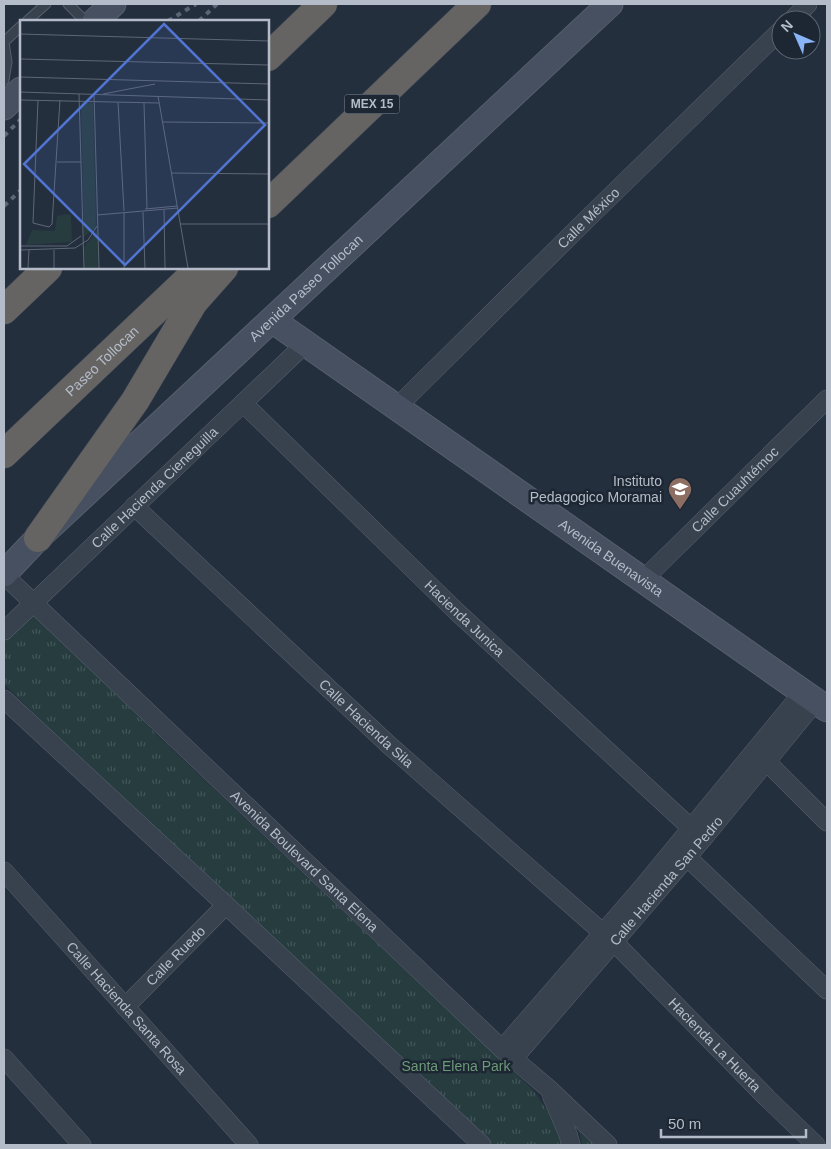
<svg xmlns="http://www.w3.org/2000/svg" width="831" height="1149" font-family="Arial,sans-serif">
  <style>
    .grass { fill: url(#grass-tufts) }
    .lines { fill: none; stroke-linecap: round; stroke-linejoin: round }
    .service-casing { stroke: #565f6c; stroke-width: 11 }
    .minor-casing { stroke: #565f6c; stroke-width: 19 }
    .secondary-casing { stroke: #565f6c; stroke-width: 27 }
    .trunk-casing { stroke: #434c59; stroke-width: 29 }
    .service { stroke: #38414e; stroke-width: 9 }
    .minor { stroke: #38414e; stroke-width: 18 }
    .secondary { stroke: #465061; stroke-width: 25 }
    .trunk { stroke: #656462; stroke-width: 28 }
    .rail { stroke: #5a6575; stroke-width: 4; stroke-dasharray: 5 5; stroke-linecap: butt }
    .labels { text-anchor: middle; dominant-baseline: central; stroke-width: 5; stroke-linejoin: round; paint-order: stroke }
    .shield { fill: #1d2633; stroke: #878f9c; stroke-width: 1 }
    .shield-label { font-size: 12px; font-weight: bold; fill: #b4bcc9 }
    .street-label { font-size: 14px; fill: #b4bcc9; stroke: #1d2633 }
    .poi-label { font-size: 14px; fill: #b4bcc9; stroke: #1d2633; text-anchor: end }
    .park-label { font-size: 14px; fill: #6b9a76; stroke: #1d2633 }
    .inset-road { fill: none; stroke: #5e6776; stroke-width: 1 }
    .view { fill: #5274d3; fill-opacity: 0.15; stroke: #5274d3; stroke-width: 2.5 }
    .inset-edge { fill: none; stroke: #b4bcc9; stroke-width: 2.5 }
  </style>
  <defs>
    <pattern id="grass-tufts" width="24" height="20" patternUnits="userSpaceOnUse" patternTransform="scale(1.25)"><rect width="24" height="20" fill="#263c3f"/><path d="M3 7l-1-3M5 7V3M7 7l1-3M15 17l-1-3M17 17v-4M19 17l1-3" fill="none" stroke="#435659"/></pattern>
  </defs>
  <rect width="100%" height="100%" fill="#242f3e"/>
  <g class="grass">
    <polygon points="34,613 161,739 533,1090 555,1122 562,1145 488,1145 102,780 4,684 4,642"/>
    <polygon points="578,1123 600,1145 582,1145"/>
  </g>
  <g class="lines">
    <g class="service-casing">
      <g id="service">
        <polyline points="68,4 85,21"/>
        <polyline points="27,21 46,4"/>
        <polyline points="4,42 7,62 4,80"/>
        <polyline points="4,42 21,26"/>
      </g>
    </g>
    <g class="minor-casing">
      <g id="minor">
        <polyline points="792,20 808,4"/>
        <path id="s1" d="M243,403l213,208 235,217"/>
        <path id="s2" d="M397,407l186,-184 198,-193"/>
        <path id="s3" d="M134,506l255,239 214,188"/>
        <path id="s4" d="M4,575l498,474 46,39 60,57"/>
        <path id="s5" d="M643,580l184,-181"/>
        <path id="s6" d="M4,631l301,-287"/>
        <polyline points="4,699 226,905 482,1145"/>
        <polyline points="767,762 827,822"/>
        <polyline points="687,857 827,990"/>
        <path id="s7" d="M4,871l245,274"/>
        <path id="s8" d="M614,942l153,156 49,47"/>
        <path id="s9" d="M125,1007l101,-102"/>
        <polyline points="502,1049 641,889 803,692"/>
        <polyline points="4,1058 82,1145"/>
        <path id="s10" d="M513,1059l193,-224 110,-134"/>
        <polyline points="552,1097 568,1134 571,1145"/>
      </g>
    </g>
    <g class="secondary-casing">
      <g id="secondary">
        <polyline points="95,21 113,4"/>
        <polyline points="4,107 21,90"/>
        <path id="s11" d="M272,320l555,389"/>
        <path id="s12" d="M4,574l34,-36 572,-534"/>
      </g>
    </g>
    <g class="trunk-casing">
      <g id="trunk">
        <polyline points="268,57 323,4"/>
        <polyline points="268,204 477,4"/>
        <polyline points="4,310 48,268"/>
        <path id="s13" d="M4,454l196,-186"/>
        <polyline points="38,538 135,401 193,303 224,268"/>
      </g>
    </g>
    <use href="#service" class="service"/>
    <use href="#minor" class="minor"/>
    <use href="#secondary" class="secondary"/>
    <use href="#trunk" class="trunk"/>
    <g class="rail">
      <polyline points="168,21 196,4"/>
      <polyline points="199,21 217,4"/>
      <polyline points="4,136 21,119"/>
      <polyline points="4,206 21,190"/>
    </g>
  </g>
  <defs>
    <g id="school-pin" transform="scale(1.25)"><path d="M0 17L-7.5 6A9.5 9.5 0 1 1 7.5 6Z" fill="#8d6e63" stroke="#1d2633"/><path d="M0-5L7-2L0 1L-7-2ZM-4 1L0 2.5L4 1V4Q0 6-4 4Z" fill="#fff"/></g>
  </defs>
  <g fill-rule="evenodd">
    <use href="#school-pin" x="680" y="489"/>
  </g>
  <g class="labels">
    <rect class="shield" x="344.5" y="94.5" width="55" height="19" rx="4"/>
    <g class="shield-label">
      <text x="372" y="104">MEX 15</text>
    </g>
    <g class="street-label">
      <text stroke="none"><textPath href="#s2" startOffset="269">Calle México</textPath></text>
      <text stroke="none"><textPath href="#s12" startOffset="416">Avenida Paseo Tollocan</textPath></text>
      <text stroke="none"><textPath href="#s13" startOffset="135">Paseo Tollocan</textPath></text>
      <text stroke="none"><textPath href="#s6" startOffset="208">Calle Hacienda Cieneguilla</textPath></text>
      <text stroke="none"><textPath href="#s5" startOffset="129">Calle Cuauhtémoc</textPath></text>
      <text stroke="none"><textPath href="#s11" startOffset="414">Avenida Buenavista</textPath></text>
      <text stroke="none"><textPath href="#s1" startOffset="309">Hacienda Junica</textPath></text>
      <text stroke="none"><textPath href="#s3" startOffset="318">Calle Hacienda Sila</textPath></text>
      <text stroke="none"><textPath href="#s4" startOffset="415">Avenida Boulevard Santa Elena</textPath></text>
      <text stroke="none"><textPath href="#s10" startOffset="235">Calle Hacienda San Pedro</textPath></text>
      <text stroke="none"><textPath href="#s9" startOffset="72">Calle Ruedo</textPath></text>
      <text stroke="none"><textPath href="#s7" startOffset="184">Calle Hacienda Santa Rosa</textPath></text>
      <text stroke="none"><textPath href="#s8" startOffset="144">Hacienda La Huerta</textPath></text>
    </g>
    <g class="poi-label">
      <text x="662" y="481">Instituto<tspan x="662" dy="16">Pedagogico Moramai</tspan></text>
    </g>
    <g class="park-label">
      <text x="456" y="1066">Santa Elena Park</text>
    </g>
  </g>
  <g transform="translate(20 20)">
    <rect width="249" height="249" fill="#242f3e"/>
    <path d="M61,83h12l3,118 -1,7 -11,9zM46,194l5,1 1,27 -46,3 6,-15 23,1 2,-15zM77,211l1,37h-13l-1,-21z" fill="#263c3f"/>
    <path class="inset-road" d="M0,14l249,7M0,39l249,6M0,57l249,7M0,72l249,8M59,74l5,174M74,74l5,174M83,74l52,-10M138,76l30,172M0,80l139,3M18,80l-5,123 16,4 3,-3 8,-124M98,82l6,109M124,83l3,106M142,102l107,1M37,142h24M151,153l98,1M125,189l32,-3M144,190l1,58M123,192l2,56M104,193v55M77,195l81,-7M160,204h89M0,226h47l14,-10M0,230l55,-2 13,-8 9,-14M8,248l1,-18M34,248v-18"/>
    <path class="view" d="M144,4l101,101 -140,140 -101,-101z"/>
    <rect width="249" height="249" class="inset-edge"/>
  </g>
  <rect width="831" height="1149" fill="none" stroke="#b4bcc9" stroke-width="10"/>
  <g transform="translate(796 35) rotate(315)"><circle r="24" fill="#1d2633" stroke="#59626f"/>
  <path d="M0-4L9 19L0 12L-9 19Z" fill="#8ab4f8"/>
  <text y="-8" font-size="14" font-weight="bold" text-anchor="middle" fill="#b4bcc9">N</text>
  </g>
  <path d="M661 1129v8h145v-8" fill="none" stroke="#b4bcc9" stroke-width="2.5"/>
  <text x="668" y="1129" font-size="15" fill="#b4bcc9" stroke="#1d2633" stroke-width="4" paint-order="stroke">50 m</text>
</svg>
